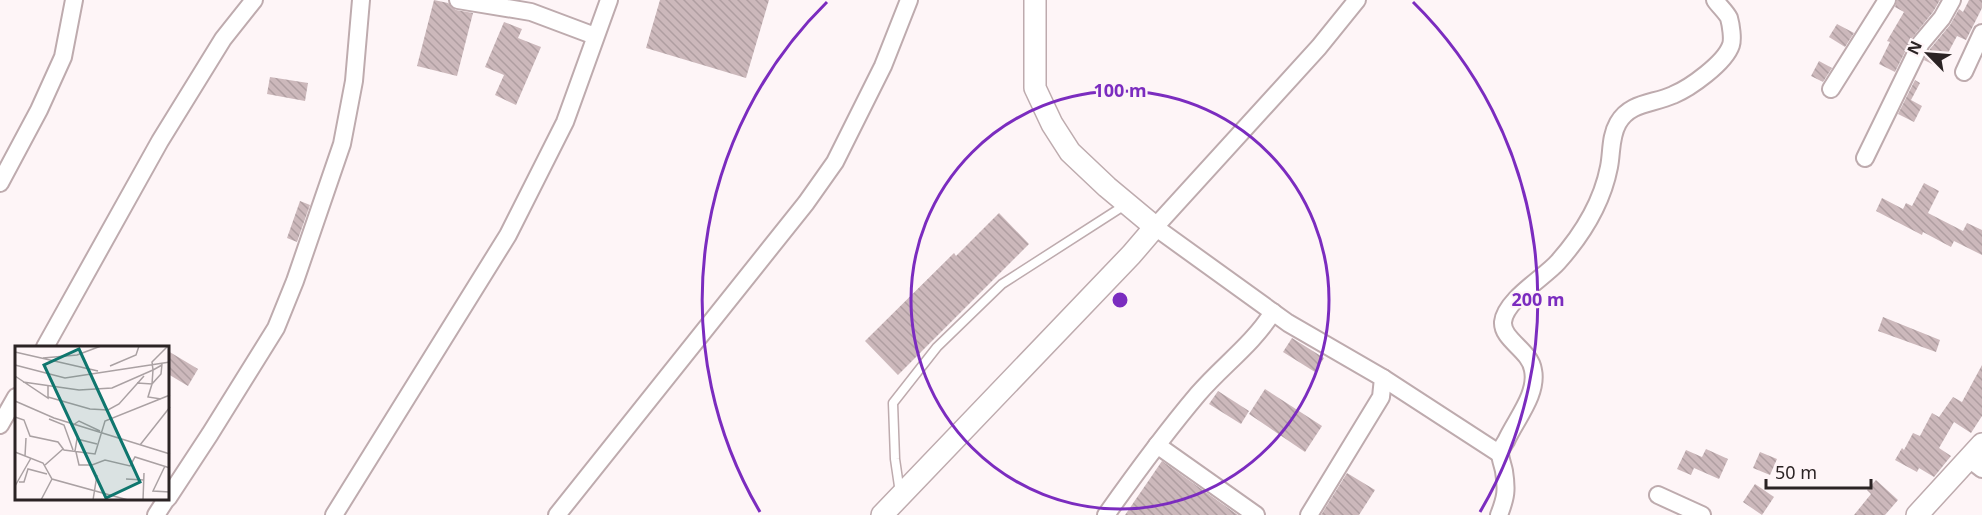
<svg xmlns="http://www.w3.org/2000/svg" width="1982" height="515" font-family="'Noto Sans',sans-serif">
  <style>
    .building { fill: url(#building-back-hatch) }
    .lines { fill: none; stroke-linecap: round; stroke-linejoin: round }
    .service-casing { stroke: #beabae; stroke-width: 11 }
    .minor-casing { stroke: #beabae; stroke-width: 20 }
    .tertiary-casing { stroke: #beabae; stroke-width: 24 }
    .service { stroke: #fff; stroke-width: 8 }
    .minor { stroke: #fff; stroke-width: 16 }
    .tertiary { stroke: #fff; stroke-width: 21 }
    .ring { fill: none; stroke: #7b2cbf; stroke-width: 3 }
    .inset-road { fill: none; stroke: #aaa1a3; stroke-width: 1.5 }
    .view { fill: #0f766e; fill-opacity: 0.15; stroke: #0f766e; stroke-width: 3 }
    .inset-edge { fill: none; stroke: #2b2324; stroke-width: 3 }
    .centre { fill: #7b2cbf; stroke: #fef5f7; stroke-width: 3 }
    .ring-label { font-size: 18px; text-anchor: middle; font-weight: bold; fill: #7b2cbf; stroke: #fef5f7; stroke-width: 4.5; stroke-linejoin: round; paint-order: stroke }
  </style>
  <defs>
    <pattern id="building-back-hatch" width="6" height="6" patternUnits="userSpaceOnUse" patternTransform="scale(1.5)"><rect width="6" height="6" fill="#ccb8bb"/><path d="M-1 5l2 2M0 0l6 6M5-1l2 2" fill="none" stroke="#af9ea1"/></pattern>
  </defs>
  <rect width="100%" height="100%" fill="#fef5f7"/>
  <g class="building">
    <polygon points="434,0 448,3 456,10 473,13 457,76 417,66"/>
    <polygon points="660,0 769,0 746,78 646,48"/>
    <polygon points="1897,0 1940,0 1933,12 1912,38 1895,72 1879,64 1890,42 1887,41 1904,12 1895,7"/>
    <polygon points="1969,0 1982,0 1982,8 1966,40 1957,36 1940,68 1924,60 1930,49 1950,25 1959,9 1963,12"/>
    <polygon points="504,22 522,29 518,38 541,47 516,105 495,95 504,75 485,67"/>
    <polygon points="1837,24 1854,33 1845,47 1829,37"/>
    <polygon points="1819,61 1832,68 1823,82 1811,76"/>
    <polygon points="270,77 308,83 305,101 267,94"/>
    <polygon points="1915,80 1920,83 1911,100 1922,106 1914,122 1898,114"/>
    <polygon points="1924,183 1939,191 1928,213 1963,231 1967,223 1982,230 1982,255 1954,241 1951,247 1923,232 1922,235 1876,211 1882,198 1903,209 1906,203 1912,206"/>
    <polygon points="300,201 310,205 297,242 287,238"/>
    <polygon points="999,213 1029,244 898,375 865,341 954,253 956,256"/>
    <polygon points="1883,317 1940,340 1936,352 1878,331"/>
    <polygon points="1292,338 1324,358 1315,372 1283,352"/>
    <polygon points="168,351 198,369 188,386 168,374"/>
    <polygon points="1982,365 1982,416 1971,433 1954,422 1939,448 1951,456 1934,477 1919,468 1917,472 1895,460 1902,448 1904,450 1913,433 1920,436 1932,413 1939,417 1953,397 1962,402"/>
    <polygon points="1265,389 1322,426 1305,452 1249,414"/>
    <polygon points="1218,391 1249,411 1241,424 1209,404"/>
    <polygon points="1706,449 1728,459 1719,479 1694,468 1691,475 1677,469 1686,450 1702,457"/>
    <polygon points="1760,452 1777,459 1770,475 1753,468"/>
    <polygon points="1162,461 1238,515 1125,515"/>
    <polygon points="1347,473 1375,490 1359,515 1321,515"/>
    <polygon points="1876,480 1898,500 1885,515 1854,515 1871,494 1867,490"/>
    <polygon points="1755,484 1774,497 1762,515 1743,502"/>
  </g>
  <g class="lines">
    <g class="service-casing">
      <polyline id="service" points="900,493 895,459 893,403 937,347 1002,284 1125,205"/>
    </g>
    <g class="minor-casing">
      <g id="minor">
        <polyline points="458,0 531,12 595,36"/>
        <polyline points="1964,72 1982,33"/>
        <polyline points="1831,89 1887,0"/>
        <polyline points="1865,158 1921,43 1942,18 1952,0"/>
        <polyline points="0,183 39,110 63,57 74,0"/>
        <polyline points="45,347 160,141 223,39 254,0"/>
        <polyline points="1383,378 1500,454"/>
        <polyline points="0,425 16,397"/>
        <polyline points="1157,445 1256,515"/>
        <polyline points="1969,459 1982,469"/>
        <polyline points="1658,495 1702,515"/>
        <polyline points="168,498 210,434 276,328 295,281 342,144 354,81 361,0"/>
        <polyline points="156,515 167,498"/>
        <polyline points="334,515 508,235 565,122 609,0"/>
        <polyline points="557,515 806,203 835,162 883,66 909,0"/>
        <path d="M1106,515c29,-41 59,-82 92,-121 25,-29 54,-49 75,-82"/>
        <polyline points="1309,515 1381,397 1383,378 1288,323 1155,227 1319,47 1357,0"/>
        <path d="M1499,515c7,-18 8,-25 5,-44 -1,-5 -4,-13 -4,-18 1,-4 4,-9 6,-12 10,-22 32,-47 27,-71 -3,-20 -31,-30 -30,-48 2,-22 42,-45 55,-60 24,-27 44,-59 51,-95 3,-15 1,-30 9,-44 12,-21 35,-19 55,-28 17,-7 52,-32 58,-50 2,-6 0,-20 -2,-27 -3,-6 -10,-12 -14,-18"/>
      </g>
    </g>
    <g class="tertiary-casing">
      <g id="tertiary">
        <polyline points="882,515 1131,255 1155,227 1107,187 1070,152 1052,124 1035,88 1035,0"/>
        <polyline points="1917,515 1982,444"/>
      </g>
    </g>
    <use href="#service" class="service"/>
    <use href="#minor" class="minor"/>
    <use href="#tertiary" class="tertiary"/>
  </g>
  <g class="ring">
    <circle cx="1120" cy="300" r="209"/>
    <path d="M760 512A418 418 0 0 1 827 2M1413 2A418 418 0 0 1 1480 512"/>
  </g>
  <g transform="translate(15 346)">
    <rect width="154" height="154" fill="#fef5f7"/>
    <path class="inset-road" d="M0,6l83,19M28,12l34,-3 24,-9M0,19l50,13 105,-16M95,20l26,-11 3,-9M0,30l33,22v-12M8,36l56,8 33,-2 41,-18 -1,-8 16,-16M122,37l15,1 1,-14 9,-5M33,51l42,12 18,1 11,-6 25,-28M146,53l-13,-2 4,-13 9,-10 1,-10M0,55l39,17 116,36M0,71l9,3 6,16 28,6 6,8 31,4 10,-33 65,-26M34,73l15,6 9,25M58,79l6,-4 21,10M125,99l30,-38M60,105l2,-12 20,5M0,106l28,11 9,16 76,21M61,106l3,13h13l13,-5 25,6 5,-9 35,11M10,110l1,-18M30,119l18,-16M150,120l-12,25 17,1M111,133l18,1M4,136h5l4,-13 19,5M0,140l16,-28M26,154l11,-21M78,154l4,-25M128,154l1,-27"/>
    <path class="view" d="M64,3l61,133 -34,16 -62,-133z"/>
    <rect width="154" height="154" class="inset-edge"/>
  </g>
  <circle cx="1120" cy="300" r="9" class="centre"/>
  <g class="ring-label">
    <text x="1120" y="97">100 m</text>
    <text x="1538" y="306">200 m</text>
  </g>
  <g transform="translate(1928 54) rotate(295)" stroke="#fef5f7" stroke-width="4.5" paint-order="stroke">
  <path d="M0-4.5L10 22L0 15L-10 22Z" fill="#2b2324"/>
  <text y="-9" font-size="16" font-weight="bold" text-anchor="middle" fill="#2b2324">N</text>
  </g>
  <path d="M1766 479v9h105v-9" fill="none" stroke="#2b2324" stroke-width="3"/>
  <text x="1775" y="479" font-size="18" fill="#2b2324" stroke="#fef5f7" stroke-width="4.5" paint-order="stroke">50 m</text>
</svg>
